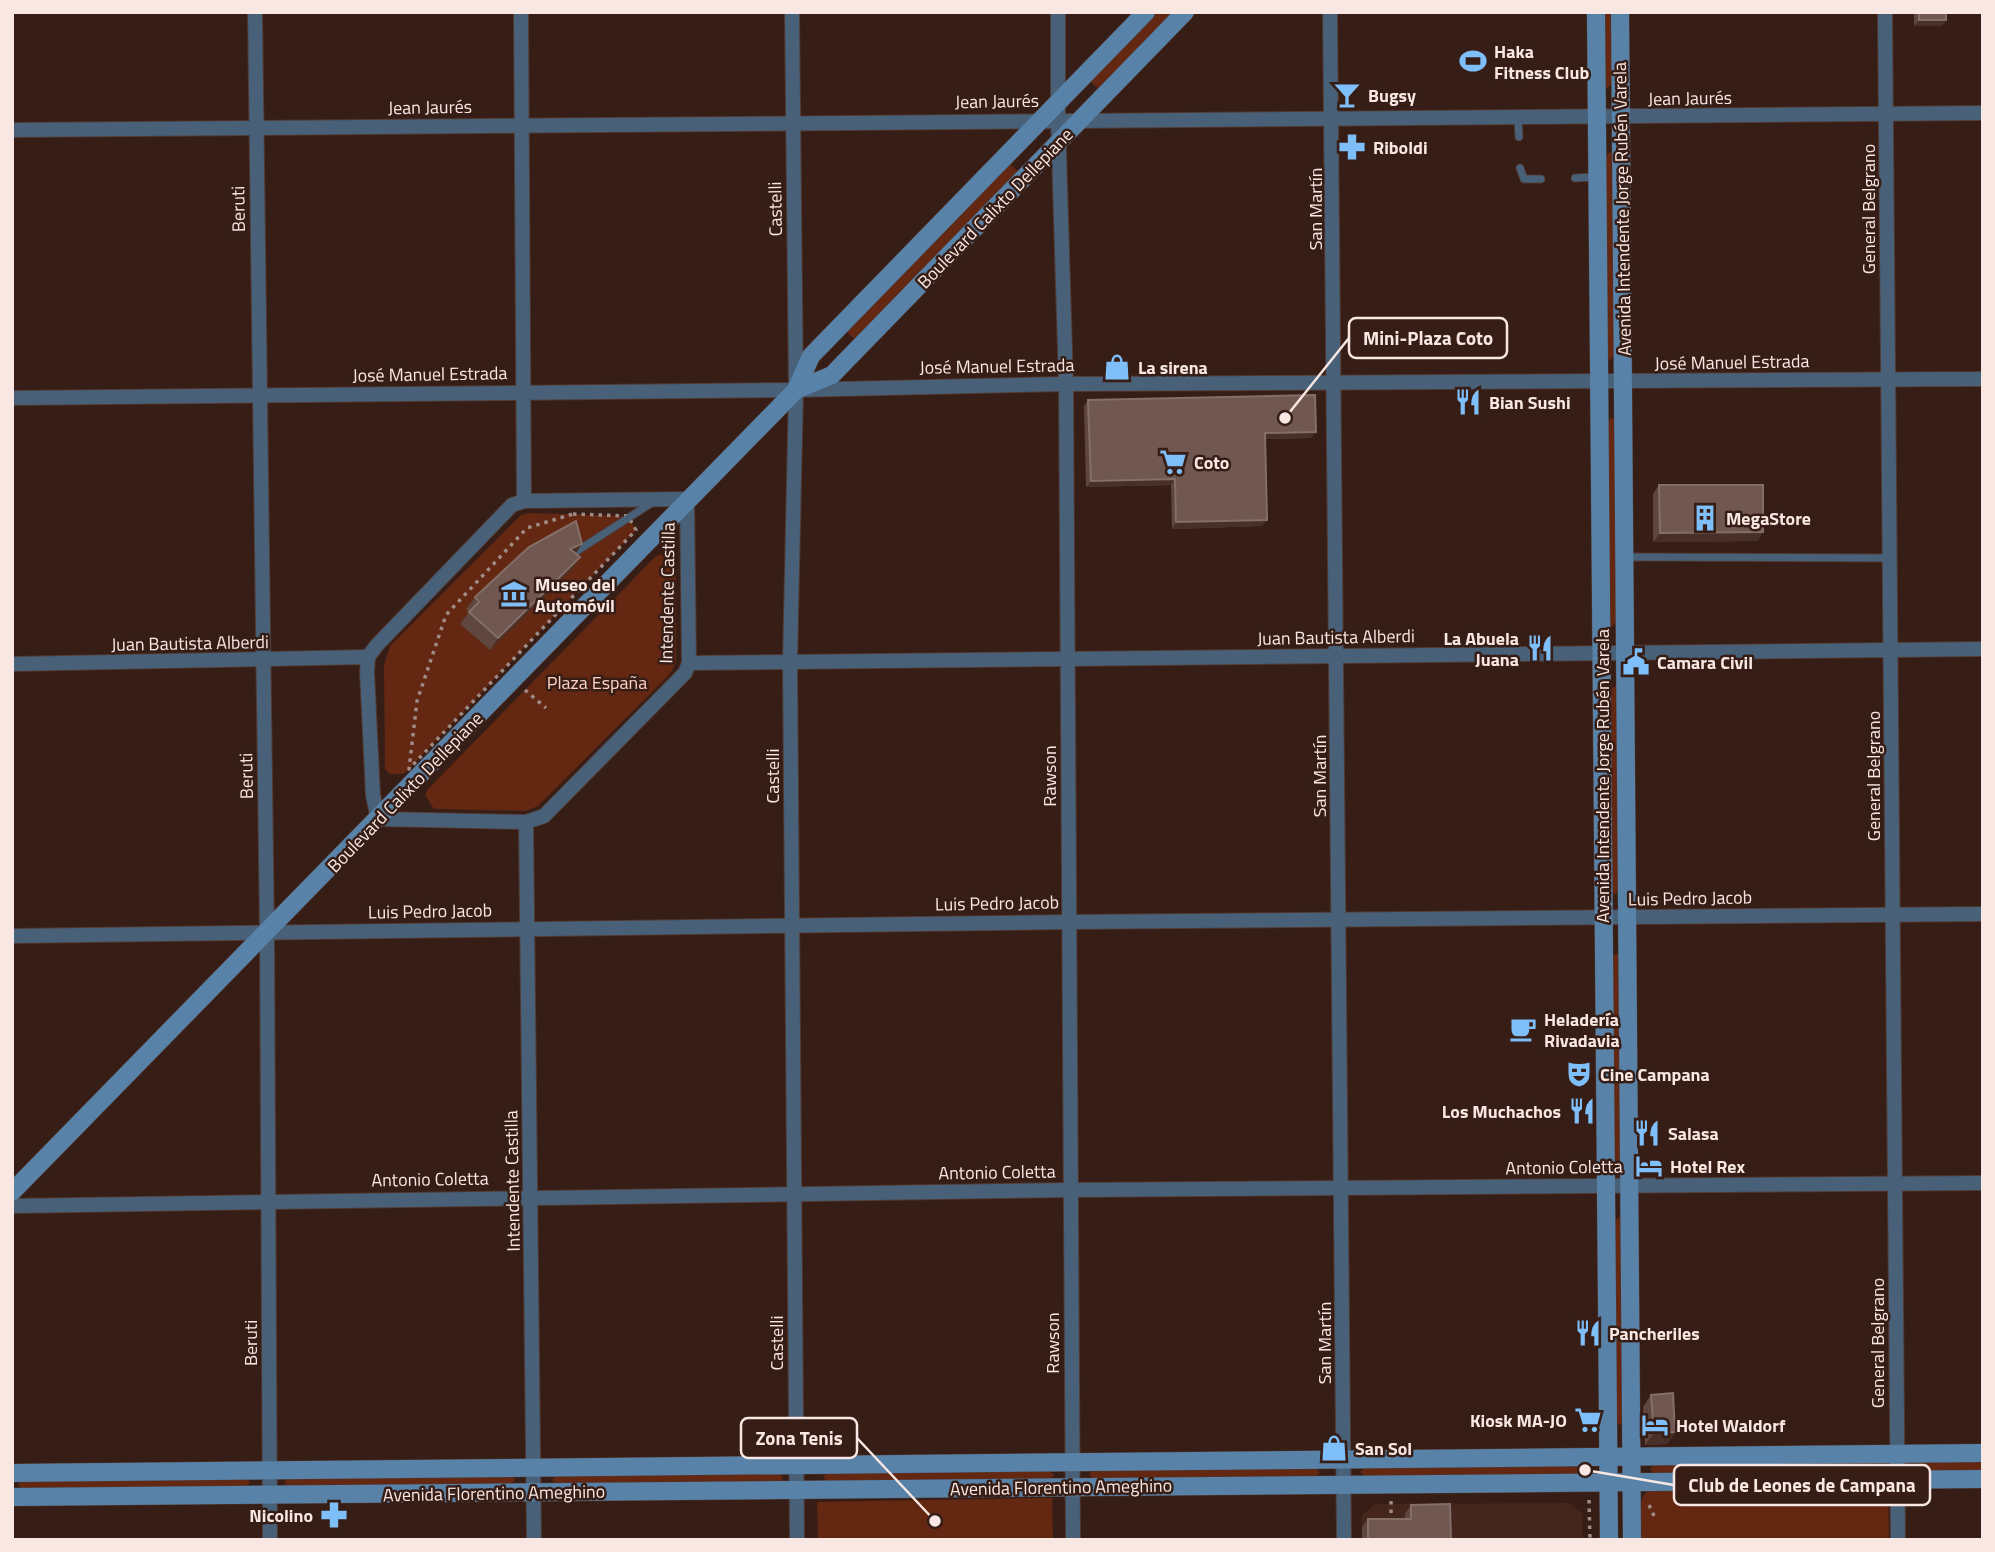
<svg xmlns="http://www.w3.org/2000/svg" width="1995" height="1552" font-family="'Titillium Web',sans-serif">
  <style>
    .built { fill: #44261c }
    .green { fill: #642712 }
    .lines { fill: none; stroke-linecap: round; stroke-linejoin: round }
    .lane-casing { stroke: #513a33; stroke-width: 9 }
    .street-casing { stroke: #513a33; stroke-width: 16 }
    .secondary-casing { stroke: #513a33; stroke-width: 19 }
    .path { stroke: #a08c86; stroke-width: 3.5; stroke-dasharray: 3.5 5; stroke-linecap: butt }
    .lane { stroke: #486179; stroke-width: 7 }
    .street { stroke: #486179; stroke-width: 14 }
    .secondary { stroke: #5982a8; stroke-width: 18 }
    .wall { fill: #5f463e }
    .shaded-wall { fill: #482f27 }
    .building { fill: #705750; stroke: #856e67; stroke-width: 2 }
    .labels { text-anchor: middle; dominant-baseline: central; stroke-width: 5; stroke-linejoin: round; paint-order: stroke }
    .poi-label { font-size: 18px; font-weight: bold; fill: #f8e7e2; stroke: #361e17; text-anchor: start }
    .street-label { font-size: 18px; fill: #f8e7e2; stroke: #361e17 }
    .park-label { font-size: 18px; fill: #ffd1c2; stroke: #361e17 }
    .leader { fill: none; stroke: #f8e7e2; stroke-width: 2.5 }
    .callout-dot { fill: #f8e7e2; stroke: #361e17; stroke-width: 2.5 }
    .callout { fill: #361e17; stroke: #f8e7e2; stroke-width: 2.5 }
    .callout-label { font-size: 19px; text-anchor: middle; font-weight: bold; fill: #f8e7e2 }
  </style>
  <rect width="100%" height="100%" fill="#361e17"/>
  <polygon class="built" points="1570,1503 1582,1514 1583,1540 1362,1540 1362,1515 1375,1504"/>
  <g class="green">
    <polygon points="1158,12 1175,12 1100,90 1090,81"/>
    <polygon points="1603,12 1612,12 1612,84 1607,88 1604,87"/>
    <polygon points="1610,152 1613,153 1614,355 1610,360 1607,358 1605,157"/>
    <polygon points="1010,164 1020,173 856,341 847,332"/>
    <polygon points="1612,418 1615,419 1617,621 1612,626 1609,624 1607,422"/>
    <polygon points="530,513 628,516 636,530 409,769 403,774 390,774 385,769 384,665 390,646 521,515"/>
    <polygon points="663,554 676,563 676,662 670,674 538,806 526,811 434,809 425,795 428,789 656,556"/>
    <polygon points="1615,686 1617,687 1619,890 1615,894 1612,893 1610,691"/>
    <polygon points="1617,953 1620,954 1620,1159 1617,1161 1614,1159 1612,957"/>
    <polygon points="1619,1217 1622,1218 1623,1423 1620,1425 1617,1423 1615,1222"/>
    <polygon points="1921,1462 1983,1462 1983,1470 1921,1471 1916,1467"/>
    <polygon points="1877,1463 1881,1467 1877,1472 1654,1474 1650,1469 1654,1465"/>
    <polygon points="1587,1465 1592,1470 1587,1474 1365,1476 1360,1472 1365,1467"/>
    <polygon points="1316,1468 1320,1473 1316,1477 1094,1479 1089,1475 1094,1470"/>
    <polygon points="1050,1471 1054,1475 1050,1479 827,1481 823,1477 827,1473"/>
    <polygon points="779,1473 783,1478 779,1482 556,1484 552,1480 556,1476"/>
    <polygon points="511,1475 515,1480 511,1484 289,1487 284,1482 288,1478"/>
    <polygon points="248,1479 250,1483 245,1487 23,1489 18,1485 23,1480"/>
    <path d="M1877,1486l11,10 1,44h-250c0,-20 -5,-39 12,-52z"/>
    <polygon points="1052,1498 1053,1540 818,1540 817,1502"/>
  </g>
  <g class="lines">
    <g class="lane-casing">
      <g id="lane">
        <polyline points="1518,119 1519,137"/>
        <polyline points="1520,168 1524,179 1541,179"/>
        <polyline points="1575,178 1596,177"/>
        <polyline points="577,551 653,502"/>
        <polyline points="1625,557 1890,558"/>
      </g>
    </g>
    <g class="street-casing">
      <g id="street">
        <polyline points="255,12 267,935 270,1540"/>
        <polyline points="521,12 524,501"/>
        <polyline points="792,12 796,390 790,662 797,1540"/>
        <polyline points="1058,12 1058,119 1066,384 1073,1540"/>
        <polyline points="1330,12 1344,1540"/>
        <polyline points="1885,12 1898,1540"/>
        <path d="M12,130c657,-7 1314,-9 1971,-17"/>
        <polyline points="12,398 796,390 1066,384 1983,379"/>
        <polygon points="687,499 689,663 685,673 544,816 526,822 378,819 373,795 367,672 368,657 377,645 512,505 524,501"/>
        <polyline points="689,663 1983,649"/>
        <polyline points="12,664 368,657"/>
        <polyline points="526,822 534,1540"/>
        <polyline points="12,936 1070,922 1983,914"/>
        <polyline points="12,1206 1071,1190 1983,1183"/>
      </g>
    </g>
    <g class="secondary-casing">
      <g id="secondary">
        <polyline points="1596,12 1609,1540"/>
        <polyline points="1620,12 1632,1540"/>
        <polyline points="796,390 832,375 1185,12"/>
        <polyline points="12,1192 796,390 811,356 1146,12"/>
        <polyline points="12,1473 1983,1453"/>
        <polyline points="12,1497 1983,1479"/>
      </g>
    </g>
    <g class="path">
      <polygon points="573,514 628,516 636,530 409,769 417,701 446,615 527,528"/>
      <polyline points="525,690 546,708"/>
      <polyline points="1589,1500 1590,1540"/>
      <polyline points="1391,1501 1391,1521"/>
      <polyline points="1649,1505 1655,1518"/>
    </g>
    <use href="#lane" class="lane"/>
    <use href="#street" class="street"/>
    <use href="#secondary" class="secondary"/>
  </g>
  <g class="wall">
    <polygon points="1914,12 1946,12 1946,20 1942,26 1914,26"/>
    <polygon points="1088,400 1311,438 1265,439 1262,526 1172,529 1171,485 1086,487 1084,406"/>
    <polygon points="1659,485 1763,532 1757,541 1653,542 1653,494"/>
    <polygon points="582,544 576,553 580,557 572,569 490,650 460,624 469,612 466,609 475,597"/>
    <polygon points="1651,1395 1675,1432 1667,1444 1645,1445 1643,1407"/>
    <polygon points="1411,1505 1451,1540 1362,1540 1362,1527 1368,1519 1405,1519 1405,1514"/>
  </g>
  <g class="shaded-wall">
    <polygon points="1919,20 1946,20 1942,26 1914,26"/>
    <polygon points="1316,432 1311,438 1260,439 1265,433"/>
    <polygon points="1175,479 1171,485 1086,487 1091,481"/>
    <polygon points="1267,520 1262,526 1172,529 1176,522"/>
    <polygon points="1763,532 1757,541 1653,542 1660,533"/>
    <polygon points="582,544 574,556 570,549"/>
    <polygon points="580,557 572,569 490,650 498,638"/>
    <polygon points="1675,1432 1667,1444 1645,1445 1654,1433"/>
  </g>
  <g class="building">
    <rect x="1919" y="12" width="27" height="8"/>
    <polygon points="1315,395 1316,432 1265,433 1267,520 1176,522 1175,479 1091,481 1088,400"/>
    <polygon points="1659,485 1763,485 1763,532 1660,533"/>
    <polygon points="576,521 582,544 570,549 580,557 498,638 469,612 479,602 475,597 529,547"/>
    <polygon points="1673,1393 1675,1432 1654,1433 1651,1395"/>
    <polygon points="1450,1504 1451,1540 1368,1540 1368,1519 1411,1519 1411,1505"/>
  </g>
  <defs>
    <g id="stadium-bare" transform="scale(2.1)"><path d="M0-5a6.5 5 0 1 0 0 10a6.5 5 0 1 0 0-10ZM-3.5-1.8h7v3.6h-7Z" fill="#7ebef9" stroke="#361e17" stroke-width="2.5" paint-order="stroke"/></g>
    <g id="bar-bare" transform="scale(2.1)"><path d="M-6-5H6L.8 .8V4.5H3.5V6h-7V4.5H-.8V.8Z" fill="#7ebef9" stroke="#361e17" stroke-width="2.5" paint-order="stroke"/></g>
    <g id="pharmacy-bare" transform="scale(2.1)"><path d="M-2-6h4v4h4v4h-4v4h-4v-4h-4v-4h4Z" fill="#7ebef9" stroke="#361e17" stroke-width="2.5" paint-order="stroke"/></g>
    <g id="shop-bare" transform="scale(2.1)"><path d="M-5-2.5h2.3a2.7 3.5 0 0 1 5.4 0H5L5.5 6h-11ZM-1.5-2.5h3a1.5 2.3 0 0 0-3 0Z" fill="#7ebef9" stroke="#361e17" stroke-width="2.5" paint-order="stroke"/></g>
    <g id="restaurant-bare" transform="scale(2.1)"><path d="M-5-6h1v4h1v-4h1v4h1v-4h1v5L-1.5 .5V6h-2V.5L-5-1ZM5-6V6H3V1.5H1.5Q1.5-4 5-6Z" fill="#7ebef9" stroke="#361e17" stroke-width="2.5" paint-order="stroke"/></g>
    <g id="supermarket-bare" transform="scale(2.1)"><path d="M-6-5.5h2.5l.6 2H6L4.5 2H-2.5L-4.4-4H-6ZM-1.5 3.2a1.3 1.3 0 1 0 .1 0ZM3 3.2a1.3 1.3 0 1 0 .1 0Z" fill="#7ebef9" stroke="#361e17" stroke-width="2.5" paint-order="stroke"/></g>
    <g id="building-bare" transform="scale(2.1)"><path d="M-4-6H4V6H1V3H-1V6H-4ZM-2.5-4.3h1.7v1.8h-1.7ZM.8-4.3h1.7v1.8H.8ZM-2.5-1h1.7V.8h-1.7ZM.8-1h1.7V.8H.8Z" fill="#7ebef9" stroke="#361e17" stroke-width="2.5" paint-order="stroke"/></g>
    <g id="museum-bare" transform="scale(2.1)"><path d="M0-6L6-3V-2H-6V-3ZM-5-1h2V3h-2ZM-1-1h2V3h-2ZM3-1h2V3H3ZM-6 4H6V6H-6Z" fill="#7ebef9" stroke="#361e17" stroke-width="2.5" paint-order="stroke"/></g>
    <g id="civic-bare" transform="scale(2.1)"><path d="M-.6-6.5H3V-4.5H.6V-3L4-1V1h2V6H-6V1h2V-1L-.6-3ZM-1.2 2.5V6h2.4V2.5Z" fill="#7ebef9" stroke="#361e17" stroke-width="2.5" paint-order="stroke"/></g>
    <g id="cafe-bare" transform="scale(2.1)"><path d="M-5.5-4.5H6V0H3Q3 3.5 0 3.5H-2.5Q-5.5 3.5-5.5 0ZM3-3.2v2h1.7v-2ZM-6 4.5H4V6H-6Z" fill="#7ebef9" stroke="#361e17" stroke-width="2.5" paint-order="stroke"/></g>
    <g id="theatre-bare" transform="scale(2.1)"><path d="M-5-5.5Q0-4 5-5.5V0Q5 5 0 6Q-5 5-5 0ZM-3.3-2.5H-1v1.5H-3.3ZM1-2.5H3.3v1.5H1ZM-2.8 1Q0 5.5 2.8 1Z" fill="#7ebef9" stroke="#361e17" stroke-width="2.5" paint-order="stroke"/></g>
    <g id="hotel-bare" transform="scale(2.1)"><path d="M-6-4.5h1.5V1H6V5H4.5V3h-9V5H-6ZM-4 0a1.8 1.8 0 1 1 3.6 0ZM.5 0V-2.5h3Q6-2.5 6 0Z" fill="#7ebef9" stroke="#361e17" stroke-width="2.5" paint-order="stroke"/></g>
  </defs>
  <g fill-rule="evenodd">
    <use href="#stadium-bare" x="1473" y="61"/>
    <use href="#bar-bare" x="1347" y="95"/>
    <use href="#pharmacy-bare" x="1352" y="147"/>
    <use href="#shop-bare" x="1117" y="367"/>
    <use href="#restaurant-bare" x="1468" y="402"/>
    <use href="#supermarket-bare" x="1173" y="462"/>
    <use href="#building-bare" x="1705" y="518"/>
    <use href="#museum-bare" x="514" y="594"/>
    <use href="#restaurant-bare" x="1540" y="648"/>
    <use href="#civic-bare" x="1636" y="662"/>
    <use href="#cafe-bare" x="1523" y="1029"/>
    <use href="#theatre-bare" x="1579" y="1074"/>
    <use href="#restaurant-bare" x="1582" y="1111"/>
    <use href="#restaurant-bare" x="1647" y="1133"/>
    <use href="#hotel-bare" x="1649" y="1166"/>
    <use href="#restaurant-bare" x="1588" y="1333"/>
    <use href="#supermarket-bare" x="1588" y="1420"/>
    <use href="#hotel-bare" x="1655" y="1425"/>
    <use href="#shop-bare" x="1334" y="1448"/>
    <use href="#pharmacy-bare" x="334" y="1515"/>
  </g>
  <g class="labels">
    <g class="poi-label">
      <text x="1494" y="51">Haka<tspan x="1494" dy="21">Fitness Club</tspan></text>
      <text x="1368" y="95">Bugsy</text>
      <text x="1373" y="147">Riboldi</text>
      <text x="1138" y="367">La sirena</text>
      <text x="1489" y="402">Bian Sushi</text>
      <text x="1194" y="462">Coto</text>
      <text x="1726" y="518">MegaStore</text>
      <text x="535" y="584">Museo del<tspan x="535" dy="21">Automóvil</tspan></text>
      <text x="1519" y="638" text-anchor="end">La Abuela<tspan x="1519" dy="21">Juana</tspan></text>
      <text x="1657" y="662">Camara Civil</text>
      <text x="1544" y="1019">Heladería<tspan x="1544" dy="21">Rivadavia</tspan></text>
      <text x="1600" y="1074">Cine Campana</text>
      <text x="1561" y="1111" text-anchor="end">Los Muchachos</text>
      <text x="1668" y="1133">Salasa</text>
      <text x="1670" y="1166">Hotel Rex</text>
      <text x="1609" y="1333">Pancheriles</text>
      <text x="1567" y="1420" text-anchor="end">Kiosk MA-JO</text>
      <text x="1676" y="1425">Hotel Waldorf</text>
      <text x="1355" y="1448">San Sol</text>
      <text x="313" y="1515" text-anchor="end">Nicolino</text>
    </g>
    <g class="street-label">
      <text transform="translate(1690 98) rotate(-1)">Jean Jaurés</text>
      <text transform="translate(997 101) rotate(-1)">Jean Jaurés</text>
      <text transform="translate(430 107) rotate(-1)">Jean Jaurés</text>
      <text transform="translate(995 208) rotate(-46)">Boulevard Calixto Dellepiane</text>
      <text transform="translate(238 209) rotate(-91)">Beruti</text>
      <text transform="translate(775 209) rotate(-91)">Castelli</text>
      <text transform="translate(1315 209) rotate(-90)">San Martín</text>
      <text transform="translate(1622 209) rotate(-91)">Avenida Intendente Jorge Rubén Varela</text>
      <text transform="translate(1868 209) rotate(-90)">General Belgrano</text>
      <text transform="translate(1732 362) rotate(-1)">José Manuel Estrada</text>
      <text transform="translate(997 366) rotate(-1)">José Manuel Estrada</text>
      <text transform="translate(430 374) rotate(-1)">José Manuel Estrada</text>
      <text transform="translate(667 593) rotate(-89)">Intendente Castilla</text>
      <text transform="translate(1336 637) rotate(-1)">Juan Bautista Alberdi</text>
      <text transform="translate(190 643) rotate(-1)">Juan Bautista Alberdi</text>
      <text transform="translate(246 776) rotate(-91)">Beruti</text>
      <text transform="translate(772 776) rotate(-90)">Castelli</text>
      <text transform="translate(1049 776) rotate(-90)">Rawson</text>
      <text transform="translate(1319 776) rotate(-90)">San Martín</text>
      <text transform="translate(1602 776) rotate(-90)">Avenida Intendente Jorge Rubén Varela</text>
      <text transform="translate(1873 776) rotate(-90)">General Belgrano</text>
      <text transform="translate(405 792) rotate(-46)">Boulevard Calixto Dellepiane</text>
      <text transform="translate(1690 898) rotate(-1)">Luis Pedro Jacob</text>
      <text transform="translate(997 903) rotate(-1)">Luis Pedro Jacob</text>
      <text transform="translate(430 911) rotate(-1)">Luis Pedro Jacob</text>
      <text transform="translate(1564 1167) rotate(-1)">Antonio Coletta</text>
      <text transform="translate(997 1172) rotate(-1)">Antonio Coletta</text>
      <text transform="translate(430 1179) rotate(-1)">Antonio Coletta</text>
      <text transform="translate(512 1181) rotate(-91)">Intendente Castilla</text>
      <text transform="translate(250 1343) rotate(-90)">Beruti</text>
      <text transform="translate(776 1343) rotate(-90)">Castelli</text>
      <text transform="translate(1052 1343) rotate(-90)">Rawson</text>
      <text transform="translate(1324 1343) rotate(-90)">San Martín</text>
      <text transform="translate(1877 1343) rotate(-90)">General Belgrano</text>
      <text transform="translate(1061 1487) rotate(-1)">Avenida Florentino Ameghino</text>
      <text transform="translate(494 1493) rotate(-1)">Avenida Florentino Ameghino</text>
    </g>
    <g class="park-label">
      <text x="597" y="682">Plaza España</text>
    </g>
  </g>
  <path class="leader" d="M1285 418L1349 338M935 1521L857 1438M1585 1470L1674 1485"/>
  <g class="callout-dot">
    <circle cx="1285" cy="418" r="7"/>
    <circle cx="935" cy="1521" r="7"/>
    <circle cx="1585" cy="1470" r="7"/>
  </g>
  <g class="callout">
    <rect x="1349" y="318" width="158" height="40" rx="7"/>
    <rect x="741" y="1418" width="116" height="40" rx="7"/>
    <rect x="1674" y="1465" width="256" height="40" rx="7"/>
  </g>
  <g class="callout-label">
    <text x="1428" y="345">Mini-Plaza Coto</text>
    <text x="799" y="1445">Zona Tenis</text>
    <text x="1802" y="1492">Club de Leones de Campana</text>
  </g>
  <rect width="1995" height="1552" fill="none" stroke="#f8e7e2" stroke-width="28"/>
</svg>
